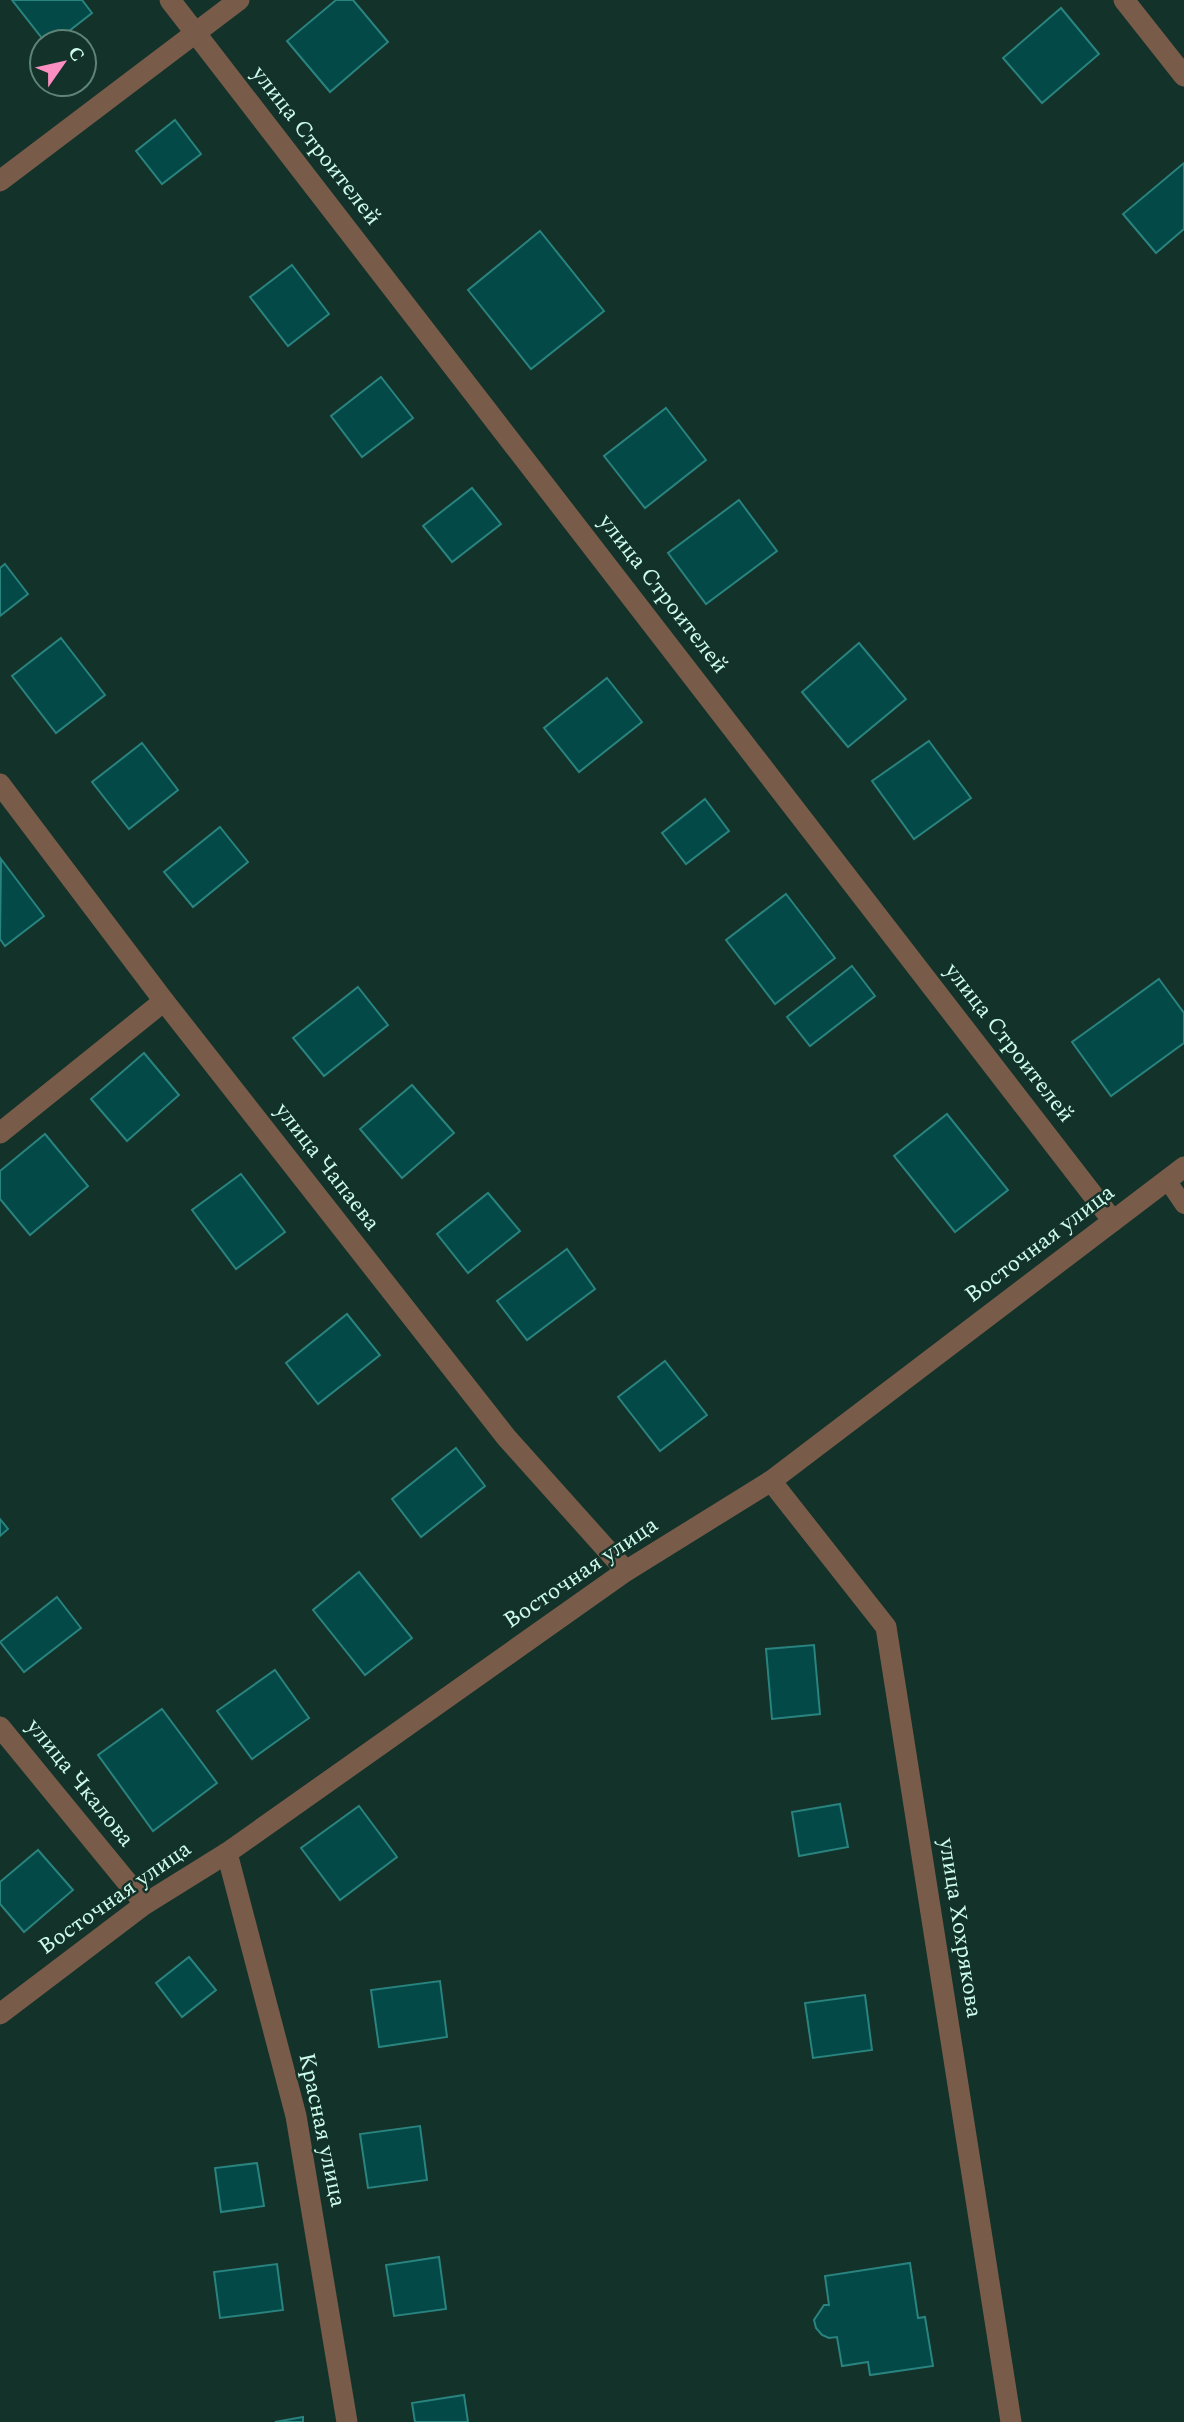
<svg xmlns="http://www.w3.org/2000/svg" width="1184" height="2422" font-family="Spectral,serif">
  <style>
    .building { fill: #034947; stroke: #29837f; stroke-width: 2 }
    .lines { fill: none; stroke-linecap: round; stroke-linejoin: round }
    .lane { stroke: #795b4a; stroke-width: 18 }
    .street { stroke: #795b4a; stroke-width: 21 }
    .labels { text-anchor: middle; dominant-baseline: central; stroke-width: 5; stroke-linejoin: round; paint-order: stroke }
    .street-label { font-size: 23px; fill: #cefcec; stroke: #133229 }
  </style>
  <rect width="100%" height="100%" fill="#133229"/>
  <g class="building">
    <polygon points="12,0 82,0 92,13 55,42 45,42"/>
    <polygon points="336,0 353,0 388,42 330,92 287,41"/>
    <polygon points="1061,8 1099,54 1042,103 1003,58"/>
    <polygon points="175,120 201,154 162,184 136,151"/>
    <polygon points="1184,163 1184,229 1156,253 1123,214"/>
    <polygon points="540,231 604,311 531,369 468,290"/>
    <polygon points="292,265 329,314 288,346 250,297"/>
    <polygon points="381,377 413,418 362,457 331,416"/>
    <polygon points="666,408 706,460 645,508 604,456"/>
    <polygon points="472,488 501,524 452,562 423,526"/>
    <polygon points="739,500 777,551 706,604 668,553"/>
    <polygon points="5,564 28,594 0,616 0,568"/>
    <polygon points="61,638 105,695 56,733 12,676"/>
    <polygon points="859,643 906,699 848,747 802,692"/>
    <polygon points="607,678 642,722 579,772 544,728"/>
    <polygon points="929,741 971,798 914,839 872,781"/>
    <polygon points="142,743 178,790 129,829 92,782"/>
    <polygon points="705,799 729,831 686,864 662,833"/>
    <polygon points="220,827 248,862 193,907 164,872"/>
    <polygon points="1,859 44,916 5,946 0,939"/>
    <polygon points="786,894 835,958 775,1004 726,940"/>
    <polygon points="852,966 875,996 810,1046 787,1017"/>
    <polygon points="1159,979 1184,1013 1184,1043 1111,1096 1072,1042"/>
    <polygon points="358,987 388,1025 324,1076 293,1038"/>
    <polygon points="144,1053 179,1095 127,1141 91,1099"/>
    <polygon points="412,1085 454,1133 402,1178 360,1129"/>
    <polygon points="947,1114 1008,1190 955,1232 894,1156"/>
    <polygon points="45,1134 88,1186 30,1235 0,1199 0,1171"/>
    <polygon points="241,1174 285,1232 236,1269 192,1210"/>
    <polygon points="488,1193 520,1231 468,1273 437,1234"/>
    <polygon points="567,1249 595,1289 527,1340 497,1301"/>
    <polygon points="347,1314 380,1355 318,1404 286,1363"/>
    <polygon points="665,1361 707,1415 660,1451 618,1397"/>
    <polygon points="456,1448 485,1486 421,1537 392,1499"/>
    <polygon points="0,1519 8,1529 0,1536"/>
    <polygon points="359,1572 412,1638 365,1675 313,1610"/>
    <polygon points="57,1597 81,1628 24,1672 0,1642"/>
    <polygon points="814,1645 820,1714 772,1719 766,1649"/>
    <polygon points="275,1670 309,1718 252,1759 217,1711"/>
    <polygon points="162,1709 217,1783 153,1831 98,1755"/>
    <polygon points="840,1804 848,1847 799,1856 792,1812"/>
    <polygon points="359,1806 397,1857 340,1900 301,1848"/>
    <polygon points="38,1850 73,1890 24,1932 0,1904 0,1882"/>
    <polygon points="189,1957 216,1990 182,2017 156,1983"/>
    <polygon points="440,1981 447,2037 379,2047 371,1990"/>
    <polygon points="865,1995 872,2050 813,2058 805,2003"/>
    <polygon points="420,2126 427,2180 368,2188 360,2134"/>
    <polygon points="257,2163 264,2206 221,2212 215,2168"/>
    <polygon points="439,2257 446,2309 394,2316 386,2265"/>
    <polygon points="910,2263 918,2318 925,2317 933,2366 870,2375 868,2362 842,2366 837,2337 829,2338 822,2335 816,2328 814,2320 824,2305 829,2305 825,2276"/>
    <polygon points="277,2264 283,2310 220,2318 214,2272"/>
    <polygon points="464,2395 468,2422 415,2422 412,2403"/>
    <polygon points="303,2417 303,2422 275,2422"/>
  </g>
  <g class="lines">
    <polyline class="lane" points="1167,1180 1184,1205"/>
    <g class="street">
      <polyline points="170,0 1113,1221"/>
      <polyline points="1124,0 1184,76"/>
      <polyline points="0,181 239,0"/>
      <polyline points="0,784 164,1001 506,1437 626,1571"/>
      <polyline points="0,1133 164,1001"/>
      <polyline points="771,1481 886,1627 1011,2422"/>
      <polyline points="0,1727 145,1904"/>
      <polyline points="227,1853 296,2116 347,2422"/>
      <polyline points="0,2014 145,1904 227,1853 626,1571 771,1481 1184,1167"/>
    </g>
  </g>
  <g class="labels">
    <g class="street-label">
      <text transform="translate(316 146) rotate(52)">улица Строителей</text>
      <text transform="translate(663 594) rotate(52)">улица Строителей</text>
      <text transform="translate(1009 1043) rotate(52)">улица Строителей</text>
      <text transform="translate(327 1167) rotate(52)">улица Чапаева</text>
      <text transform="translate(1040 1244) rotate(-37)">Восточная улица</text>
      <text transform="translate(581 1573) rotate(-34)">Восточная улица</text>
      <text transform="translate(80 1783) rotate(51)">улица Чкалова</text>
      <text transform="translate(115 1898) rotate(-35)">Восточная улица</text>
      <text transform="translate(960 1928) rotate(81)">улица Хохрякова</text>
      <text transform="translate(322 2130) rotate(78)">Красная улица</text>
    </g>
  </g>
  <g transform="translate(63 63) rotate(56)"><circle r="33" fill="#133229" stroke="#5e8377" stroke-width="2"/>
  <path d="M0-5L12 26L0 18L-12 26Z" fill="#fc8fc2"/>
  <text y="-10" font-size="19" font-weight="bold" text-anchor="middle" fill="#cefcec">С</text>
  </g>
</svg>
